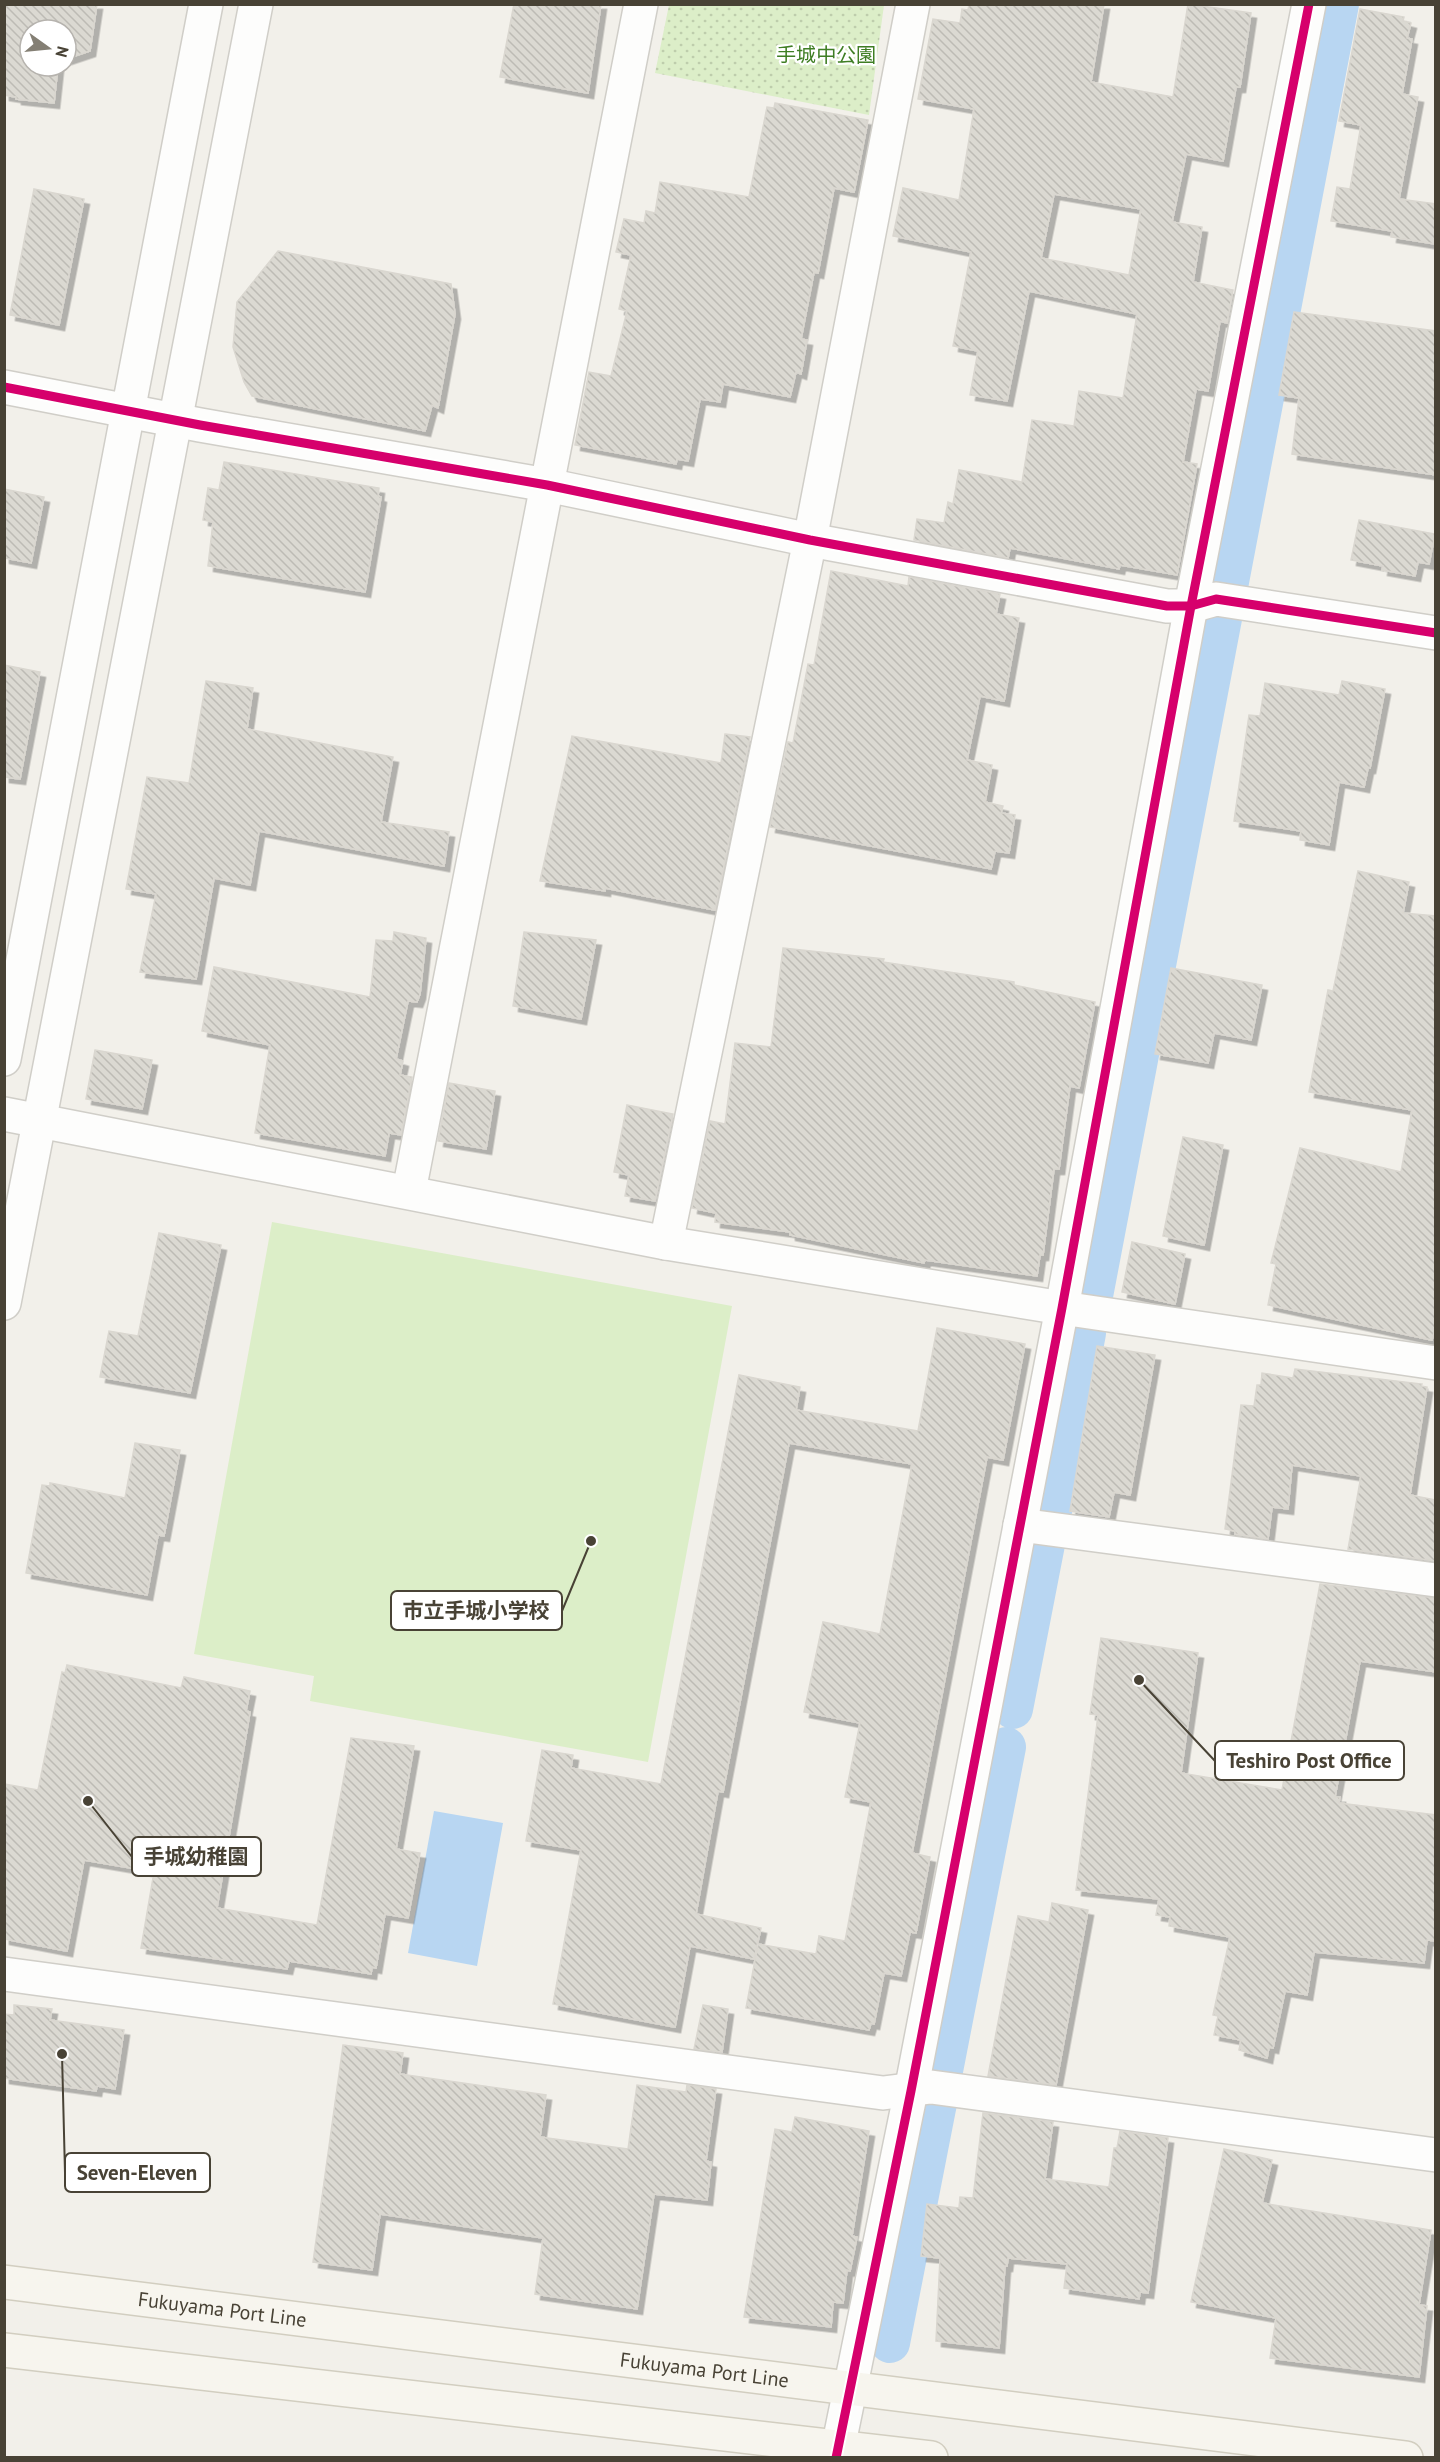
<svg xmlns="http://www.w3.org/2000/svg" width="1440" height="2462" font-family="'PT Sans','Noto Sans JP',sans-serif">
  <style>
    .grass { fill: url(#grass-dots) }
    .garden { fill: #dceec8 }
    .water { fill: #b8d6f2 }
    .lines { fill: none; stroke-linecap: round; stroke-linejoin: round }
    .canal { stroke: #b8d6f2; stroke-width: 40 }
    .building { fill: url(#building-back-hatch); stroke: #dad7d0; stroke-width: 1.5; fill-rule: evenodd; filter: url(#shadow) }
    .minor-casing { stroke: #d0cec8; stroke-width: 36 }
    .tertiary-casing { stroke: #d0cec8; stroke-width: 36 }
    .secondary-casing { stroke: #d2cec0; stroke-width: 36 }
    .minor { stroke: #fdfdfc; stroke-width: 33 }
    .tertiary { stroke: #fdfdfc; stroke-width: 33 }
    .secondary { stroke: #f7f5ee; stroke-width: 33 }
    .cycleway-casing { stroke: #fff; stroke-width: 13 }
    .cycleway { stroke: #d6006c; stroke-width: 9 }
    .labels { text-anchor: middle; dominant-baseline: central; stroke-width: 4.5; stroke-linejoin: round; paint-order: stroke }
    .park-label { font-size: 20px; fill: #3f7e24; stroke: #fff }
    .street-label { font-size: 20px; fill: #484235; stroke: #fff }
    .leader { fill: none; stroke: #484235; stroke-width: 2 }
    .callout-dot { fill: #484235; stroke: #fff; stroke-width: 2 }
    .callout { fill: #fff; stroke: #484235; stroke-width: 2 }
    .callout-label { font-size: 21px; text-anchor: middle; font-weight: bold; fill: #484235 }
  </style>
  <defs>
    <pattern id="grass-dots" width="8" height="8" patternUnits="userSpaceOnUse" patternTransform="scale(1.5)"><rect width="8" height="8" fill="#dceec8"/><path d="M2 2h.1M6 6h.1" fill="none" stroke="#becdac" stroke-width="1.8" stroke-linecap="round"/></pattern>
    <pattern id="building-back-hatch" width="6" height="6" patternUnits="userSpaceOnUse" patternTransform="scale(1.5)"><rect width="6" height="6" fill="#dbd9d2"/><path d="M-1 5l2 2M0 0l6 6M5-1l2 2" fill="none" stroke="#bdbbb5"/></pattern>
    <filter id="shadow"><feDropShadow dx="5.5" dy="5.5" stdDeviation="0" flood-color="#0004"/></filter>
  </defs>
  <rect width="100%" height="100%" fill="#f2f0ea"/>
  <polygon class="grass" points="669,5 884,5 869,115 655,73"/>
  <polygon class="garden" points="272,1222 732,1306 648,1762 310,1701 314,1676 194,1654"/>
  <polygon class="water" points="434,1811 503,1823 477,1966 408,1953"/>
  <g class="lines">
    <g class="canal">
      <polyline points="1093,1296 1339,4"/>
      <polyline points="1052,1511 1086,1333"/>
      <polyline points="1013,1709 1046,1539"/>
      <polyline points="942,2076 1006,1747"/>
      <polyline points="890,2343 938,2098"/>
    </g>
  </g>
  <g class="building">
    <polygon points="4,4 97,4 90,51 66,59 66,30 30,30 30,66 58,66 54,103 16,99 16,97 4,95"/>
    <polygon points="514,4 601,4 588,93 500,77"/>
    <path d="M969,4h135l-13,78 82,15 15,-93 63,9 -11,74h-4l-13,74 -37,-7 -14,68 30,5 -9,55 40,8 -6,33 -7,-2 -12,70 -12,-2 -13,73 14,2 -20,111 -57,-10 -1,4 -109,-21 -2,10 -94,-18 3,-21 27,4 4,-21 5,2 6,-34 63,12 10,-62 42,6 5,-35 44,7 14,-84 -108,-23 -22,110 -37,-6 8,-44 -25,-5 18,-94 -78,-16 10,-48 56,12 15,-91 -56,-10 15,-80 27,4 2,-14 6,1zM1054,194l87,15 -12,66 -88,-17z"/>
    <polygon points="1360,9 1404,17 1403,21 1411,23 1407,38 1412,39 1402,94 1418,97 1399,199 1436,204 1436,244 1391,237 1392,231 1331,221 1337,187 1350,189 1361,125 1339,121"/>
    <polygon points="775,103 868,120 854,192 834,188 818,273 814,272 801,339 807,340 801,374 796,372 790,397 723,384 720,402 700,399 688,461 677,459 676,464 575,445 589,372 611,376 627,311 619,309 631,255 616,252 624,219 644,223 646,211 655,213 660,182 749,197 767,107 774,108"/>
    <polygon points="34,189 84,199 59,325 10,315"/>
    <polygon points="278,251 451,284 455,314 438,408 432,405 425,431 252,396 244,382 233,347 237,302"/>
    <polygon points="1294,312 1436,331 1436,475 1292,454 1299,398 1279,395"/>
    <polygon points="224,462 379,488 378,496 381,497 365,592 208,566 213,522 203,520 208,488 219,490"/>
    <polygon points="4,489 44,497 31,563 4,558"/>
    <polygon points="1359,520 1435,534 1429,564 1418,562 1415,576 1382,570 1383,566 1351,560"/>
    <polygon points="831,571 908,586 909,577 1000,594 996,614 1019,618 1004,701 980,696 967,760 992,765 985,802 1003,806 1001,813 1015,815 1009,853 995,851 991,869 770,827 788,742 793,743 808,664 814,665"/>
    <polygon points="4,665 40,672 20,779 4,777"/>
    <polygon points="206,681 253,688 247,729 393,757 381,822 449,832 444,866 259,831 250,885 214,878 196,979 140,972 156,894 126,889 147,777 189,783"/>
    <polygon points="1342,681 1385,689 1370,768 1368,768 1364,787 1339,782 1329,845 1300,840 1301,831 1234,821 1249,715 1260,716 1265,683 1339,695"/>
    <polygon points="725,734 750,737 715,910 605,888 605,891 540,881 572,736 721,763"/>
    <polygon points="1358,871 1409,882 1403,913 1436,916 1436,1323 1432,1340 1268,1305 1276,1264 1271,1263 1300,1148 1401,1172 1412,1110 1309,1092 1328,990 1333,991"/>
    <polygon points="394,932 426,938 420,994 417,1002 408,1001 396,1059 403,1061 400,1075 412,1077 401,1135 389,1133 385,1156 255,1133 270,1045 202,1031 214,967 370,997 376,940 393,941"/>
    <polygon points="524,932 596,940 581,1019 513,1006"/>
    <polygon points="783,948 884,959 883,962 1014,982 1014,985 1095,1002 1079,1088 1070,1086 1059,1169 1054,1169 1043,1255 1040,1255 1037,1276 925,1260 924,1263 790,1235 790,1232 715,1222 716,1213 692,1208 710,1121 725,1124 735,1043 771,1047"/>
    <polygon points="1171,968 1262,985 1251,1040 1214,1033 1208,1063 1155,1054"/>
    <polygon points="95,1050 152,1060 142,1109 86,1099"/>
    <polygon points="449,1083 495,1091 486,1149 438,1141"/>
    <polygon points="627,1105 673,1114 655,1201 625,1196 629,1175 614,1172"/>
    <polygon points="1183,1137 1223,1145 1204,1245 1163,1236"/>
    <polygon points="159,1233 221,1245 190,1393 100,1377 109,1331 138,1336"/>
    <polygon points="1132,1242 1185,1254 1175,1304 1122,1292"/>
    <polygon points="937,1328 1025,1344 1003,1460 987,1457 912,1853 930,1857 916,1933 910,1932 901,1976 884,1973 874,2024 871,2023 869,2030 746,2008 758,1944 816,1954 819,1936 845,1941 871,1802 845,1797 860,1723 804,1712 823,1622 880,1634 912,1464 789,1443 723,1792 718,1791 696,1914 761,1928 754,1959 690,1946 675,2027 553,2004 581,1850 526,1841 542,1750 573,1755 571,1768 661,1784 739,1375 800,1387 796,1410 918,1431"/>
    <polygon points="1097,1346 1155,1355 1130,1495 1114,1492 1109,1517 1070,1511"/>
    <polygon points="1295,1369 1422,1384 1421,1386 1427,1387 1410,1495 1436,1500 1436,1561 1348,1549 1361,1476 1292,1465 1288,1509 1272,1507 1268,1539 1235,1534 1235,1531 1225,1529 1241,1405 1254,1406 1257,1385 1261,1385 1262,1373 1293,1378"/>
    <polygon points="135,1443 180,1450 164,1536 158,1535 147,1595 26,1573 42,1485 50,1486 50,1483 125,1498"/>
    <polygon points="1320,1584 1436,1598 1436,1672 1360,1661 1335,1797 1340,1797 1339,1803 1436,1815 1436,1941 1427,1940 1424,1963 1314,1952 1307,1995 1285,1991 1273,2048 1269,2047 1267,2058 1239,2050 1241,2040 1214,2035 1218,2016 1213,2015 1230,1937 1169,1926 1170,1917 1156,1915 1159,1899 1076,1890 1098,1715 1090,1714 1101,1638 1198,1653 1181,1773 1282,1790"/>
    <polygon points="67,1665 181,1688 184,1677 250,1691 246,1711 250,1712 217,1908 317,1925 351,1738 414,1746 396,1849 420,1853 408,1918 385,1914 376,1968 372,1967 371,1974 289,1961 287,1969 141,1948 154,1872 84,1860 67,1951 4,1939 4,1784 38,1790 62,1672 65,1673"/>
    <polygon points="1052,1903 1088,1910 1056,2085 988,2076 1018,1916 1049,1922"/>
    <polygon points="14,2005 52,2009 50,2020 124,2030 115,2089 97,2086 96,2091 4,2078 4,2014 14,2015"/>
    <polygon points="703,2005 728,2009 722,2052 694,2049"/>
    <polygon points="343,2045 403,2053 400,2074 546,2095 540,2137 628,2149 637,2085 686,2092 687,2085 716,2089 706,2161 711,2162 707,2200 654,2194 637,2309 535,2294 543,2238 380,2214 372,2270 313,2262"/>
    <polygon points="983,2113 1053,2122 1045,2179 1109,2187 1114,2148 1117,2148 1120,2131 1168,2138 1148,2293 1140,2292 1139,2299 1064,2288 1067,2264 1008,2258 1007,2266 1005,2266 999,2348 936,2341 940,2258 921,2256 927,2204 959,2208 960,2197 973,2198"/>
    <polygon points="795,2117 869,2131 852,2236 857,2237 850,2271 847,2270 843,2303 833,2302 831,2327 744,2317 775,2129 792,2132"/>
    <polygon points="1224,2149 1272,2160 1262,2203 1431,2230 1419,2305 1427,2306 1419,2377 1270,2358 1276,2318 1191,2302"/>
  </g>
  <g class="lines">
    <g class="minor-casing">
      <g id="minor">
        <polyline points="4,387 200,425 547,485 810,540 1167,606 1191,606 1216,599 1436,633"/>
        <polyline points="4,1114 666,1243 1062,1308 1436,1363"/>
        <polyline points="409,1191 641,4"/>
        <polyline points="666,1243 810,540 913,4"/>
        <polyline points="1020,1525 1436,1580"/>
        <polyline points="4,1974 883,2093 931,2087 1436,2155"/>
      </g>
    </g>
    <g class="tertiary-casing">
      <g id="tertiary">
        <polyline points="4,1059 206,4"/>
        <polyline points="4,1303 256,4"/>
        <polyline points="836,2458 911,2091 1062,1308 1191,606 1309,4"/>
      </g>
    </g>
    <g class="secondary-casing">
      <g id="secondary">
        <path id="s1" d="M4,2282l1402,176"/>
        <polyline points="4,2350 931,2458"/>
      </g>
    </g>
    <use href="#minor" class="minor"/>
    <use href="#tertiary" class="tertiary"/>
    <use href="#secondary" class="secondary"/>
    <g class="cycleway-casing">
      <g id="cycleway">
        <polyline points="4,387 200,425 547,485 810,540 1167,606 1191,606 1216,599 1436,633"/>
        <polyline points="836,2458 911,2091 1062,1308 1191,606 1309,4"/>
      </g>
    </g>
    <use href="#cycleway" class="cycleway"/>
  </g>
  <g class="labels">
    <g class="park-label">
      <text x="826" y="55">手城中公園</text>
    </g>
    <g class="street-label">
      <text stroke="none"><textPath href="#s1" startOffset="220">Fukuyama Port Line</textPath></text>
      <text stroke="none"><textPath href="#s1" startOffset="706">Fukuyama Port Line</textPath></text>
    </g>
  </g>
  <path class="leader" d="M591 1541L562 1611M1139 1680L1215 1761M88 1801L132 1857M62 2054L65 2173"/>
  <g class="callout-dot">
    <circle cx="591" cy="1541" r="6"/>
    <circle cx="1139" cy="1680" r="6"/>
    <circle cx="88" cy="1801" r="6"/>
    <circle cx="62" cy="2054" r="6"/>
  </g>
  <g class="callout">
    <rect x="391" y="1591" width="171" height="39" rx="6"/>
    <rect x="1215" y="1741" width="189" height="39" rx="6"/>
    <rect x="132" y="1837" width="129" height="39" rx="6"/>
    <rect x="65" y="2153" width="145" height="39" rx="6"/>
  </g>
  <g class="callout-label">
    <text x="476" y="1618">市立手城小学校</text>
    <text x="1309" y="1768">Teshiro Post Office</text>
    <text x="196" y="1864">手城幼稚園</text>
    <text x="137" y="2180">Seven-Eleven</text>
  </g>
  <rect width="1440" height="2462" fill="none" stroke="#484235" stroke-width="12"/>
  <g transform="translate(48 48) rotate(105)"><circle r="28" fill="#ffffff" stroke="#b6b3ae" stroke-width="1.5"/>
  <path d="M0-4.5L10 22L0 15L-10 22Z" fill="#847f74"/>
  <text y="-9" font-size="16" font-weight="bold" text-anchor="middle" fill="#484235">N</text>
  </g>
</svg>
